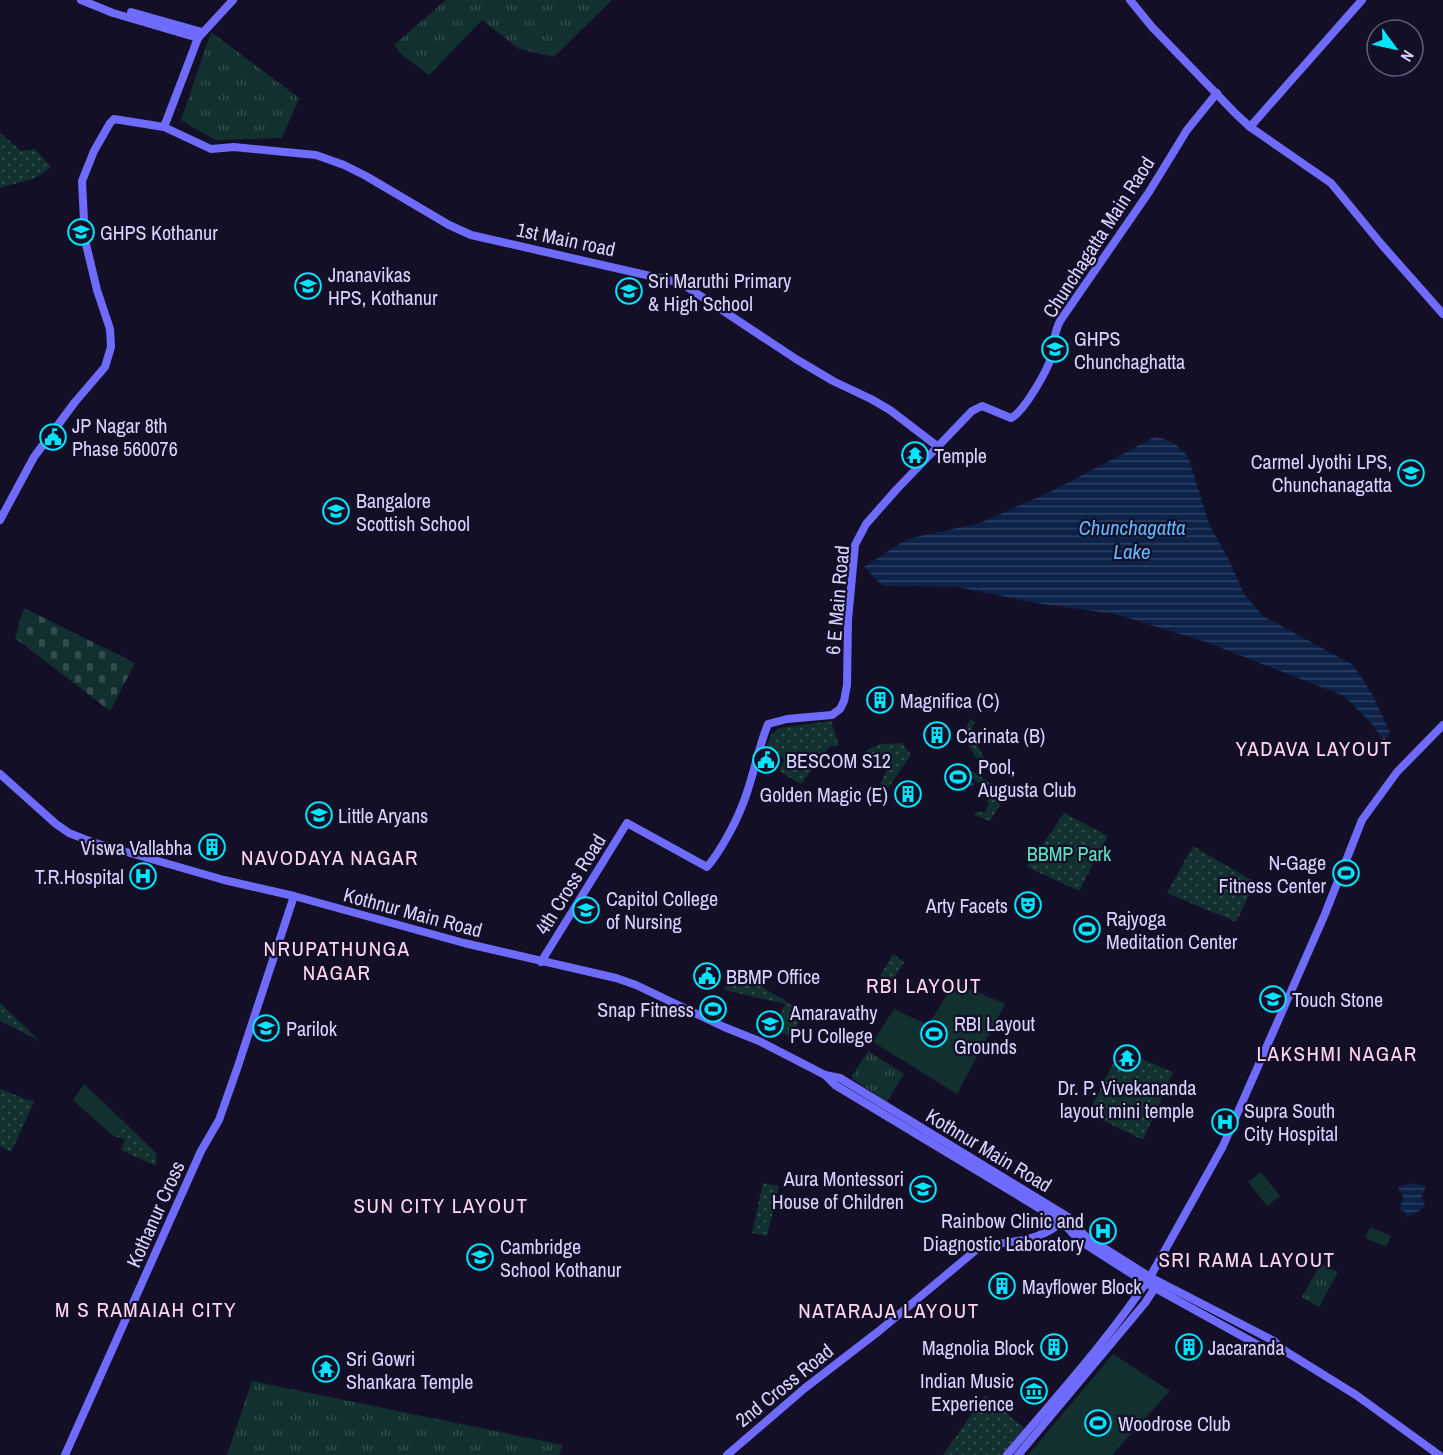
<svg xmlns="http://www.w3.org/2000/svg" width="1443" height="1455" font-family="'Archivo Narrow',sans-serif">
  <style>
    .grass { fill: url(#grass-tufts) }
    .cemetery { fill: url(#cemetery-stones) }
    .park { fill: url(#park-dots) }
    .garden { fill: #12302f }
    .water { fill: url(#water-rules) }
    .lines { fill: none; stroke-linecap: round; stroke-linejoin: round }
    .secondary { stroke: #6f6bff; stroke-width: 8 }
    .labels { text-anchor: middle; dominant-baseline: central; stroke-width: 4.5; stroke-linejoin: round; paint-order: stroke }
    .poi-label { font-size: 20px; fill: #d9d4ff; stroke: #130f26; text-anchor: start }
    .street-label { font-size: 20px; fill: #d9d4ff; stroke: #130f26 }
    .park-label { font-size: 20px; fill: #5fe0c0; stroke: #130f26 }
    .water-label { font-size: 21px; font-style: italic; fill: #62b6ff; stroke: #130f26 }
    .neighbourhood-label { font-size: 21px; letter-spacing: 1.5px; fill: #ffd6f0; stroke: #130f26 }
  </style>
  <defs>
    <pattern id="grass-tufts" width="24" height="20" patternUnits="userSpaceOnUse" patternTransform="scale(1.5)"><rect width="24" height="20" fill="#12302f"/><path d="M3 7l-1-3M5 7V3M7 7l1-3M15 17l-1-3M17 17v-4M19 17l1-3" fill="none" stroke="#344d4e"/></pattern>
    <pattern id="cemetery-stones" width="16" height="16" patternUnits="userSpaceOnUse" patternTransform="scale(1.5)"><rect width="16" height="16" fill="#12302f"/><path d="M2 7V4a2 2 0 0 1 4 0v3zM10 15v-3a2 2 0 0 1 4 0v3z" fill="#344d4e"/></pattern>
    <pattern id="park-dots" width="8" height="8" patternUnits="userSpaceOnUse" patternTransform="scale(1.5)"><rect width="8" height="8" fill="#12302f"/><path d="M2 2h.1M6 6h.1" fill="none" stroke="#344d4e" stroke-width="1.8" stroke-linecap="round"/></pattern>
    <pattern id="water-rules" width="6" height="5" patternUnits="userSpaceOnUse" patternTransform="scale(1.5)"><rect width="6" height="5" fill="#0c2248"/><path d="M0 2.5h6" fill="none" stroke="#2f4163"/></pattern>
  </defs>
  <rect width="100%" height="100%" fill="#130f26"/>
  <g class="grass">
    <polygon points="446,0 612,0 554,57 519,49 482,20 429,75 401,54 394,45"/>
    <polygon points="211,32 299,98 282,138 215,140 181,120"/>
    <polygon points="868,1051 904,1074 887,1102 851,1078"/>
    <polygon points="1321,1263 1338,1272 1319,1307 1302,1297"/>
    <polygon points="252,1381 563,1445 559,1455 227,1455"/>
  </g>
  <polygon class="cemetery" points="24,608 135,663 110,711 15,638"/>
  <g class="park">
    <polygon points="0,133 21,151 35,149 51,167 35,178 0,188"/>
    <polygon points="970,719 975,722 970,733 986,761 976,758 963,736"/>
    <polygon points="831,721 839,746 830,746 801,784 779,771 784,760 783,757 766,748 771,735 779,728"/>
    <polygon points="902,743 911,755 888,788 881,784 886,771 865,754 866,750 880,744"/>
    <polygon points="972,771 996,787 1003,800 990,821 974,815 976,811 984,813 990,804 987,802 989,797 985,795 988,789 969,776"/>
    <polygon points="1064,813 1108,836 1079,891 1027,867"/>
    <polygon points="1193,846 1255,882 1236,922 1167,893"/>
    <polygon points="893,954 904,962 887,991 876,983"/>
    <polygon points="733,969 805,1013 790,1037 775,1028 785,1004 724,990"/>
    <polygon points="0,1003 40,1041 0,1021"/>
    <polygon points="1120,1050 1173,1072 1143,1140 1088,1113"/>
    <polygon points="0,1089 34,1102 11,1152 0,1146"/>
    <polygon points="124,1122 156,1153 156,1166 121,1150 125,1140 112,1135"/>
    <polygon points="763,1183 779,1186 767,1236 752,1233"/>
    <polygon points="985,1395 1024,1428 1002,1455 943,1455"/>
  </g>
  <g class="garden">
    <polygon points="955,982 1005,1004 957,1094 873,1042 894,1009 928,1025"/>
    <polygon points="84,1084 124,1122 112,1135 73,1100"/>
    <polygon points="1261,1172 1280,1196 1267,1206 1248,1182"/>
    <polygon points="1370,1227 1391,1236 1386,1247 1365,1238"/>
    <polygon points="1113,1354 1170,1391 1112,1455 1028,1455"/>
  </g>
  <g class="water">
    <polygon points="1155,437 1164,439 1175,444 1188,456 1209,524 1230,562 1244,594 1263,616 1353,665 1371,692 1390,732 1384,741 1371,723 1344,696 1206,642 1115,614 1036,603 957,587 883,586 864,567 907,539 980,523 1052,491"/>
    <polygon points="955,772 974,784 973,787 969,786 965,792 949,782"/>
    <path d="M1410,1183l15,3v4l-4,7 4,8c-3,6 -12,9 -18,12l-3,-6 -4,-1c0,-8 7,-12 -1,-19v-4z"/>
  </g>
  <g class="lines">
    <g class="secondary">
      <polyline points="81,0 113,13 198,38"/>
      <polyline points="1130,0 1152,27 1236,114 1250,127 1331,183 1382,245 1443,314"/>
      <polyline points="131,12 202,32"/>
      <polyline points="164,127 198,38 233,0"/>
      <polyline points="1250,127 1362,0"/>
      <polyline points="0,520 34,457 75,402 105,367 111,347 110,329 97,290 85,240 82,181 94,151 110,123 114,119 164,127 211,149 234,147 316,155 344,165 366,176 449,225 471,235 681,283 796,359 833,381 871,399 890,410 937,446"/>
      <polyline points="0,774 56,824 69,833 92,842 224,880 294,896 464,943 616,978 636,985 724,1027 759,1041 825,1075 840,1078 1068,1217 1085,1236 1150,1277 1274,1341 1285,1351 1356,1395 1439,1455"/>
      <path d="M541,962l86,-139 80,44c13,-15 28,-43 35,-61 11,-26 15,-55 26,-82l19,-5 45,-4 8,-6 4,-8 3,-16 1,-65 7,-75 11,-21 30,-34 76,-79 10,-5 29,12c13,-6 38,-50 41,-64 2,-12 2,-22 8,-33l89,-129 38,-62 30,-37"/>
      <polyline points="825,1075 835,1085 1062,1222 1080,1241 1146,1283 1269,1351 1285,1351"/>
      <polyline points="65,1455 201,1151 219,1120 237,1069 294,896"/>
      <path d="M727,1455l78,-67 74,-57 97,-81c9,-6 18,-6 28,-7 24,-3 43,-7 61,-24"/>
      <path d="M1007,1455c49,-58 101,-115 143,-178l73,-131 102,-232 37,-94 35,-48 46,-47"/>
      <polyline points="1018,1455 1145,1303 1158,1283"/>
    </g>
  </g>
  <defs>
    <g id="school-ring" transform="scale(1.35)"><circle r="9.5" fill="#130f26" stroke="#00e5ff" stroke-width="1.5"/><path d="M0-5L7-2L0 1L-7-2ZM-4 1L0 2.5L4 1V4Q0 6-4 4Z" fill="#00e5ff"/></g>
    <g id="civic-ring" transform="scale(1.35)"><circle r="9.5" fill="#130f26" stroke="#00e5ff" stroke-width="1.5"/><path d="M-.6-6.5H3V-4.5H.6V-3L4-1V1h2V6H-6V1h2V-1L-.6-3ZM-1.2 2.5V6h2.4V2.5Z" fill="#00e5ff"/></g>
    <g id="temple-ring" transform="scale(1.35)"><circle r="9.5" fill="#130f26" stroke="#00e5ff" stroke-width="1.5"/><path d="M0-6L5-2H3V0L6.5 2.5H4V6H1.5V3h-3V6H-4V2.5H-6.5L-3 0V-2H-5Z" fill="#00e5ff"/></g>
    <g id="building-ring" transform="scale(1.35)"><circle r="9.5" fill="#130f26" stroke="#00e5ff" stroke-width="1.5"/><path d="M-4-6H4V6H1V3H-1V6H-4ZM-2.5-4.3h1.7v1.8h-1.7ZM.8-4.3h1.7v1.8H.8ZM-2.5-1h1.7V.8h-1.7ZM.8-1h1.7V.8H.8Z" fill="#00e5ff"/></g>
    <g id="stadium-ring" transform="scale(1.35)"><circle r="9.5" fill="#130f26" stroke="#00e5ff" stroke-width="1.5"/><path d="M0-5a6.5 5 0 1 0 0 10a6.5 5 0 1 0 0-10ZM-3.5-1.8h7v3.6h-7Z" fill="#00e5ff"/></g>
    <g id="hospital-ring" transform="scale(1.35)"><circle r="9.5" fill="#130f26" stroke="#00e5ff" stroke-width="1.5"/><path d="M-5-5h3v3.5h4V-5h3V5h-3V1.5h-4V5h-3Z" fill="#00e5ff"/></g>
    <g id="theatre-ring" transform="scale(1.35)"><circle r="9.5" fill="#130f26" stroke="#00e5ff" stroke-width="1.5"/><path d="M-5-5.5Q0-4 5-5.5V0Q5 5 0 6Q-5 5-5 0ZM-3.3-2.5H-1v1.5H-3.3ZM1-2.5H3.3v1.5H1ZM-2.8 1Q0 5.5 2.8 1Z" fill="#00e5ff"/></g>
    <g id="university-ring" transform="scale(1.35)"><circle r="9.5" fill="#130f26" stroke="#00e5ff" stroke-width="1.5"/><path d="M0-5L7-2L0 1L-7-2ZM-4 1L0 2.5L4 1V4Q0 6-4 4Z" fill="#00e5ff"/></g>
    <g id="museum-ring" transform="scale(1.35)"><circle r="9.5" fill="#130f26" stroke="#00e5ff" stroke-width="1.5"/><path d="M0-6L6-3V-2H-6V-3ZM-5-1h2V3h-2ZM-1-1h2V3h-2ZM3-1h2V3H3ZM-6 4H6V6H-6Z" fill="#00e5ff"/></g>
  </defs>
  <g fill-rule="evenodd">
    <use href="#school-ring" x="81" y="232"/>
    <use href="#school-ring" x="308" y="286"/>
    <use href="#school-ring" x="629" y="291"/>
    <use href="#school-ring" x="1055" y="349"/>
    <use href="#civic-ring" x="53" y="437"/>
    <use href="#temple-ring" x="915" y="455"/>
    <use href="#school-ring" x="1411" y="473"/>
    <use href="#school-ring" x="336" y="511"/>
    <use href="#building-ring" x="880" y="700"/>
    <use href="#building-ring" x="937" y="735"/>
    <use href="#civic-ring" x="766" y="760"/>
    <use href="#stadium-ring" x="958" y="777"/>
    <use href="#building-ring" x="908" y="794"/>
    <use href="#school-ring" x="319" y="815"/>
    <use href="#building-ring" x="212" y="847"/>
    <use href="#stadium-ring" x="1346" y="873"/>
    <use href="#hospital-ring" x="143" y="876"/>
    <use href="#theatre-ring" x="1028" y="905"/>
    <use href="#university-ring" x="586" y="910"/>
    <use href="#stadium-ring" x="1087" y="929"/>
    <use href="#civic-ring" x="707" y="976"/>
    <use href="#school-ring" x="1273" y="999"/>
    <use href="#stadium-ring" x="713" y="1009"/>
    <use href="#university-ring" x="770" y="1024"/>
    <use href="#school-ring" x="266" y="1028"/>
    <use href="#stadium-ring" x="934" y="1034"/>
    <use href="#temple-ring" x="1127" y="1058"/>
    <use href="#hospital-ring" x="1225" y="1122"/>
    <use href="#school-ring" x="923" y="1189"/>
    <use href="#hospital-ring" x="1103" y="1231"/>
    <use href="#school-ring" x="480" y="1257"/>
    <use href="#building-ring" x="1002" y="1286"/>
    <use href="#building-ring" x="1054" y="1347"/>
    <use href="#building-ring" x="1189" y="1347"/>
    <use href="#temple-ring" x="326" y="1369"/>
    <use href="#museum-ring" x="1034" y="1391"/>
    <use href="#stadium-ring" x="1098" y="1423"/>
  </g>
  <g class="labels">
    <g class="poi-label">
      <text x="100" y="232">GHPS Kothanur</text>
      <text x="328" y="274">Jnanavikas<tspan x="328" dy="23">HPS, Kothanur</tspan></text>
      <text x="648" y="280">Sri Maruthi Primary<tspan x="648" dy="23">&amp; High School</tspan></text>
      <text x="1074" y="338">GHPS<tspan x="1074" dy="23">Chunchaghatta</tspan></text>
      <text x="72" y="425">JP Nagar 8th<tspan x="72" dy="23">Phase 560076</tspan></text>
      <text x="934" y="455">Temple</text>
      <text x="1392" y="461" text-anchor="end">Carmel Jyothi LPS,<tspan x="1392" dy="23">Chunchanagatta</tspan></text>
      <text x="356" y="500">Bangalore<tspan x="356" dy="23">Scottish School</tspan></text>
      <text x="900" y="700">Magnifica (C)</text>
      <text x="956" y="735">Carinata (B)</text>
      <text x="786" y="760">BESCOM S12</text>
      <text x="978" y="766">Pool,<tspan x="978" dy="23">Augusta Club</tspan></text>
      <text x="888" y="794" text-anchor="end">Golden Magic (E)</text>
      <text x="338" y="815">Little Aryans</text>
      <text x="192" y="847" text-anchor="end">Viswa Vallabha</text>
      <text x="1326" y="862" text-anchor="end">N-Gage<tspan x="1326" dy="23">Fitness Center</tspan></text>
      <text x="124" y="876" text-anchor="end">T.R.Hospital</text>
      <text x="606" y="898">Capitol College<tspan x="606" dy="23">of Nursing</tspan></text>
      <text x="1008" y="905" text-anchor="end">Arty Facets</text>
      <text x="1106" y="918">Rajyoga<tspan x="1106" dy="23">Meditation Center</tspan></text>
      <text x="726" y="976">BBMP Office</text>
      <text x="1292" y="999">Touch Stone</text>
      <text x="694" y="1009" text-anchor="end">Snap Fitness</text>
      <text x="790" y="1012">Amaravathy<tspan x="790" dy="23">PU College</tspan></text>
      <text x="954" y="1023">RBI Layout<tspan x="954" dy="23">Grounds</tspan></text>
      <text x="286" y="1028">Parilok</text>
      <text x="1127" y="1087" text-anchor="middle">Dr. P. Vivekananda<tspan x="1127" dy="23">layout mini temple</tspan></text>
      <text x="1244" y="1110">Supra South<tspan x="1244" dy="23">City Hospital</tspan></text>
      <text x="904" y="1178" text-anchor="end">Aura Montessori<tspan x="904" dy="23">House of Children</tspan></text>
      <text x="1084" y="1220" text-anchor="end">Rainbow Clinic and<tspan x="1084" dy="23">Diagnostic Laboratory</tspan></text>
      <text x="500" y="1246">Cambridge<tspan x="500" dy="23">School Kothanur</tspan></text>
      <text x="1022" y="1286">Mayflower Block</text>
      <text x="1034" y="1347" text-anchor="end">Magnolia Block</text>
      <text x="1208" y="1347">Jacaranda</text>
      <text x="346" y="1358">Sri Gowri<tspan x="346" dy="23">Shankara Temple</tspan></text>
      <text x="1014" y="1380" text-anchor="end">Indian Music<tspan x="1014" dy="23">Experience</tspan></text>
      <text x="1118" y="1423">Woodrose Club</text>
    </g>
    <g class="street-label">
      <text transform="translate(1098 237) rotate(-57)">Chunchagatta Main Raod</text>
      <text transform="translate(566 239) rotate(12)">1st Main road</text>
      <text transform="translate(837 600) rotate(-85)">6 E Main Road</text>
      <text transform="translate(570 884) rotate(-58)">4th Cross Road</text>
      <text transform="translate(413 912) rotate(15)">Kothnur Main Road</text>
      <text transform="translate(989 1150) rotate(31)">Kothnur Main Road</text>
      <text transform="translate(155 1214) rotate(-66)">Kothanur Cross</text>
      <text transform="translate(784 1385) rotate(-39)">2nd Cross Road</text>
    </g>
    <g class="park-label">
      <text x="1069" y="853">BBMP Park</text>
    </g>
    <g class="water-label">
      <text x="1132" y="527">Chunchagatta<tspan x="1132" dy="24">Lake</tspan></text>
    </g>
    <g class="neighbourhood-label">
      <text x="1314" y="748">YADAVA LAYOUT</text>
      <text x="330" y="857">NAVODAYA NAGAR</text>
      <text x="337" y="948">NRUPATHUNGA<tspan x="337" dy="24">NAGAR</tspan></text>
      <text x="924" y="985">RBI LAYOUT</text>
      <text x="1337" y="1053">LAKSHMI NAGAR</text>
      <text x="441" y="1205">SUN CITY LAYOUT</text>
      <text x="1247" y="1259">SRI RAMA LAYOUT</text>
      <text x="146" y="1309">M S RAMAIAH CITY</text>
      <text x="889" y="1310">NATARAJA LAYOUT</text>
    </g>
  </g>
  <g transform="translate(1395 48) rotate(123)"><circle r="28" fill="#130f26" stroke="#625e7d" stroke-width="1.5"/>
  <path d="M0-4.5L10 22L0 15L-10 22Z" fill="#00e5ff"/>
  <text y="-9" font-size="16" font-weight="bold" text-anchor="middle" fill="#d9d4ff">N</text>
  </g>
</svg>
